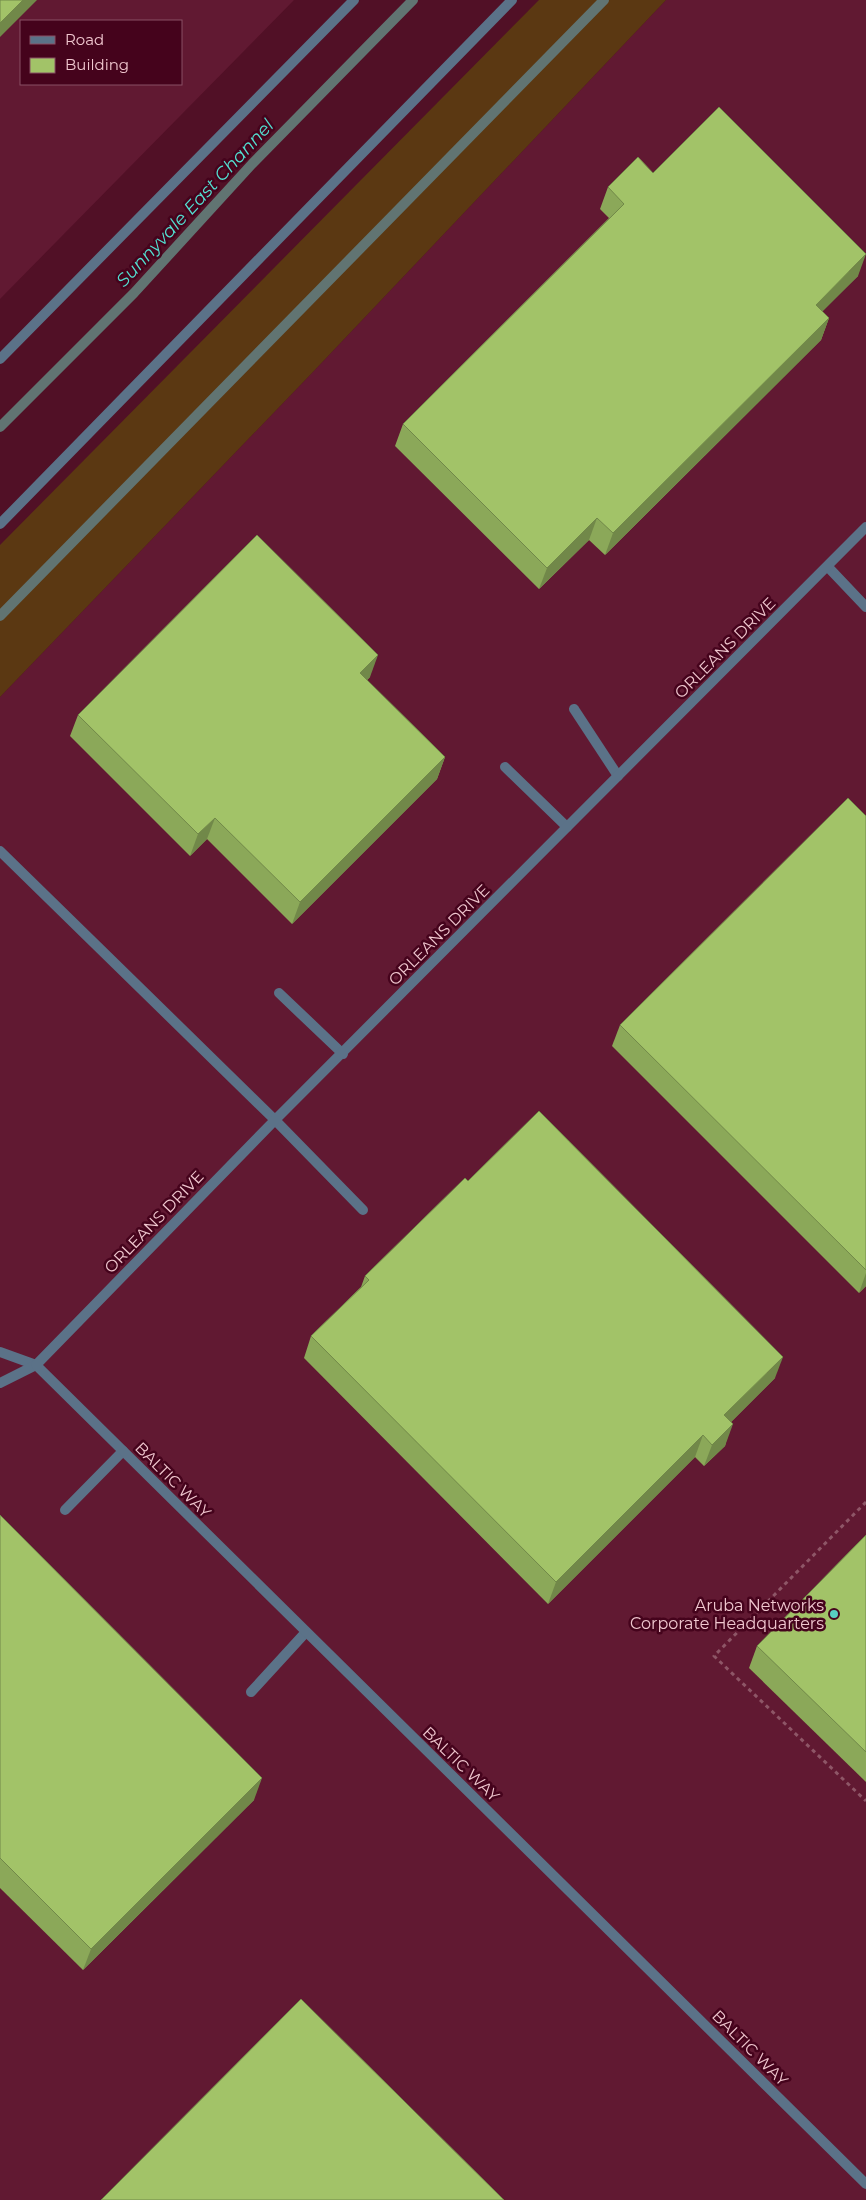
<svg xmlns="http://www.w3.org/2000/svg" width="866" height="2200" font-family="Montserrat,sans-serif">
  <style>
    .built { fill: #611932; fill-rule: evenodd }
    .grass { fill: #5b3812 }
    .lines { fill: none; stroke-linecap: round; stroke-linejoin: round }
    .stream { stroke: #617472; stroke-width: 10 }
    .path { stroke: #8e5667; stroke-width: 3; stroke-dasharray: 4 4; stroke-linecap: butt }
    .service { stroke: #5b7288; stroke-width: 10 }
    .minor { stroke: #5b7288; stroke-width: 10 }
    .wall { fill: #8ba859 }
    .shaded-wall { fill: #718849 }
    .building { fill: #a2c368; stroke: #718849 }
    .poi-dot { fill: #58cec1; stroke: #45031c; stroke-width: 2 }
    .labels { text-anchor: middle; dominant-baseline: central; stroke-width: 5; stroke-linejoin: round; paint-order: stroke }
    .street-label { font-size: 16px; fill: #f0c7cf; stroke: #45031c }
    .poi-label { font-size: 16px; fill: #f0c7cf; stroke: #45031c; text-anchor: end }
    .water-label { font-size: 18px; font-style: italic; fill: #53e0d1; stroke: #45031c }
  </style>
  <rect width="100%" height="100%" fill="#511026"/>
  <g class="built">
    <path d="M0,0h294l-294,299zM21,21h160v63h-160z"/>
    <polygon points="666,0 866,0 866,2200 0,2200 0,697 311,374"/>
  </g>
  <polygon class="grass" points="539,0 666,0 311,374 0,697 0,545"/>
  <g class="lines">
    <g class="stream">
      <polyline points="0,427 134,293 252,164 413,0"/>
      <polyline points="0,616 604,0"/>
    </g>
    <polyline class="path" points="866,1502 714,1656 866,1801"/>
    <g class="service">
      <polyline points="0,359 354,0"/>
      <polyline points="0,524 512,0"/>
      <polyline points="828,567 866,607"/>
      <polyline points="574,709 618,776"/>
      <polyline points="505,767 567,827"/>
      <polyline points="0,851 275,1120 363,1210"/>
      <polyline points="279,993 343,1054"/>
      <polyline points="0,1352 36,1365"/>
      <polyline points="0,1383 36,1365"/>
      <polyline points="65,1510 123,1451"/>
      <polyline points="251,1692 306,1632"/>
    </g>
    <polyline class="minor" points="866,527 275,1120 36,1365 866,2184"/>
  </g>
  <g class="wall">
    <polygon points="653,173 858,276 822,311 829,318 821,340 605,555 589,540 539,589 395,446 403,424 609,218 600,209 608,187"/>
    <polygon points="370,677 367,680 445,757 437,779 292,924 207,839 190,856 70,736 78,715"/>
    <polygon points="866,816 866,1286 859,1293 612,1046 620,1025"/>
    <polygon points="468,1181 775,1378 731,1422 725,1446 704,1466 695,1457 548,1604 304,1358 311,1336 361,1287 365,1276"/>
    <polygon points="0,1515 254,1800 83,1970 0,1888"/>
    <polygon points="866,1535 866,1782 749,1668 757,1646"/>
  </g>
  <g class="shaded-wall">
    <polygon points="23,0 37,0 0,37 0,23"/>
    <polygon points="866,254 858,276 808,326 816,305"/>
    <polygon points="829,318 821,340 605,555 613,533"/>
    <polygon points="597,518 589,540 539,589 547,568"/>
    <polygon points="378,655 370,677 352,695 360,673"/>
    <polygon points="445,757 437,779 292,924 300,902"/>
    <polygon points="215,818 207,839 190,856 198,834"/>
    <polygon points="866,1273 866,1286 859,1293"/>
    <polygon points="783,1357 775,1378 716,1437 724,1415"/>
    <polygon points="733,1424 725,1446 704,1466 712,1445"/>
    <polygon points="703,1435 695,1457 548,1604 556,1582"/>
    <polygon points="262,1778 254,1800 83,1970 91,1949"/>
  </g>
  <g class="building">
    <polygon points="0,0 23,0 0,23"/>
    <polygon points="719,107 866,254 816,305 829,318 613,533 597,518 547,568 403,424 624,204 608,187 638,157 653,173"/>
    <polygon points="257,535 378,655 360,673 445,757 300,902 215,818 198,834 78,715"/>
    <polygon points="848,798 866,816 866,1270 620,1025"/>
    <polygon points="539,1111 783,1357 724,1415 733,1424 712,1445 703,1435 556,1582 311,1336 369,1280 365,1276 465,1178 468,1181"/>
    <polygon points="0,1515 262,1778 91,1949 0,1858"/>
    <polygon points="866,1535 866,1752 757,1646"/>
    <polygon points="301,1999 504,2200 101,2200"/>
  </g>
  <circle class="poi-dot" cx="834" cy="1614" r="5"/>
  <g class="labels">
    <g class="street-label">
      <text transform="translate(725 648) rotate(-45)">ORLEANS DRIVE</text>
      <text transform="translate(439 935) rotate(-45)">ORLEANS DRIVE</text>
      <text transform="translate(154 1222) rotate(-46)">ORLEANS DRIVE</text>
      <text transform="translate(173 1480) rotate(45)">BALTIC WAY</text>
      <text transform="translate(461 1764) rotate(44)">BALTIC WAY</text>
      <text transform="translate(750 2048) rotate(45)">BALTIC WAY</text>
    </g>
    <g class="poi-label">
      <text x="824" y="1605">Aruba Networks<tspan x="824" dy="18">Corporate Headquarters</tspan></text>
    </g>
    <g class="water-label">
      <text transform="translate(195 203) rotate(-47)">Sunnyvale East Channel</text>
    </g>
  </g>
  <rect x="20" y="20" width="162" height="65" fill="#45031c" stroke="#895164"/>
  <rect x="30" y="36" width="25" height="8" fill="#5b7288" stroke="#895164"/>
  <text x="65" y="45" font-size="15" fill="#f0c7cf">Road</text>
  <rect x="30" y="58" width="25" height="15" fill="#a2c368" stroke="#895164"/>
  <text x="65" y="70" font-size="15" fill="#f0c7cf">Building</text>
</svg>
